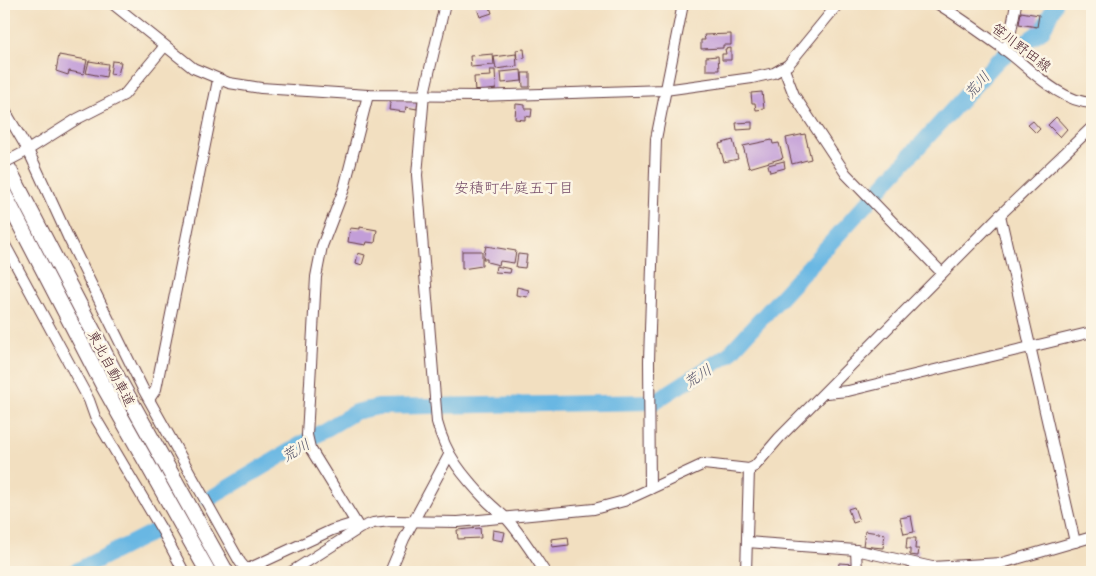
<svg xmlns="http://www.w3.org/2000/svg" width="1096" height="576" font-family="'Playpen Sans','Klee One',sans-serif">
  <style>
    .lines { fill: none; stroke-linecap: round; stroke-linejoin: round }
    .river { stroke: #69b7e3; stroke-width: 16 }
    .building { fill: #c29ed8 }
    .minor-casing { stroke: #633c41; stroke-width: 12 }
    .highway-casing { stroke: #633c41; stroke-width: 17 }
    .minor { stroke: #fff; stroke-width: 10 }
    .highway { stroke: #fff; stroke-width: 15 }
    .minor-bridge-casing { stroke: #633c41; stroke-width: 12; stroke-linecap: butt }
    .minor-bridge { stroke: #fff; stroke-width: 10 }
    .labels { text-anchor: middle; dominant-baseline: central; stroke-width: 5; stroke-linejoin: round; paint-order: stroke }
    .street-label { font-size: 14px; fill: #4a1f2b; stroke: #fcf5e5 }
    .water-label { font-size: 15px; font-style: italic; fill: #55546b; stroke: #fcf5e5 }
    .neighbourhood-label { font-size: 15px; fill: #744b68; stroke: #fcf5e5 }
  </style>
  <rect width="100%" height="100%" fill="#fcf5e5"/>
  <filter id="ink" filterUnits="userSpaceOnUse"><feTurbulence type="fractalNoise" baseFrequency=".02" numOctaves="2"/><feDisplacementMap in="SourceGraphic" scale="10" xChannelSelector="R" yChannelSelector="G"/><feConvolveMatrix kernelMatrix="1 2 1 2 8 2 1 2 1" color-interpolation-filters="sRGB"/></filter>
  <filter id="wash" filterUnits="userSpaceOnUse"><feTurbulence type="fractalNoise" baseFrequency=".0096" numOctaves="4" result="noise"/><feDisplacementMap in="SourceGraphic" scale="20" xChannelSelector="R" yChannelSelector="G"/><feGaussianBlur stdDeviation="1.12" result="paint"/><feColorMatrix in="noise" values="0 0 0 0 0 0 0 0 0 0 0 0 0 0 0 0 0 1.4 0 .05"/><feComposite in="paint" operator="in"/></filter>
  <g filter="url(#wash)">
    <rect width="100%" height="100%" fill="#f2dfc0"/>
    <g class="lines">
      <g class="river">
        <polyline points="209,499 355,412 378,407 654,402 728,355 998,60 1043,30 1055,4"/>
        <polyline points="74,572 157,530"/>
      </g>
    </g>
    <g id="blocks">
      <g class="building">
        <polygon points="489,4 492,13 480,17 476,5"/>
        <polygon points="1021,12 1039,15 1037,27 1019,24"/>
        <polygon points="731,34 731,45 723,45 723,48 701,49 701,40 705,40 704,35"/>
        <polygon points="731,48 731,60 722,60 722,54 726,54 725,49"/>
        <polygon points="524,49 525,58 517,59 516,50"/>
        <polygon points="493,54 494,65 471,67 470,56"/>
        <polygon points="516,54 517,66 496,69 494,57"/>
        <polygon points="59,55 87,60 84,74 69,71 68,75 56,71"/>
        <polygon points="718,56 719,70 706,70 706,57"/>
        <polygon points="89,61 108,64 106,77 86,73"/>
        <polygon points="112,61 121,62 118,75 110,74"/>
        <polygon points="490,70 495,70 496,89 475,92 474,77 491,76"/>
        <polygon points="521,70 522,81 502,83 501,72"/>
        <polygon points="522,73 530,73 530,87 523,87"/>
        <polygon points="762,92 764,109 756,110 755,103 752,103 751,93"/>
        <polygon points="391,97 418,99 417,109 406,107 405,112 389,110"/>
        <polygon points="516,104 525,105 525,109 532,109 531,117 525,116 525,120 515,119"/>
        <polygon points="1056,117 1067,129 1060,137 1048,125"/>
        <polygon points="1033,121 1040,129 1036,133 1028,125"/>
        <polygon points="752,122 752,129 737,130 736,123"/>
        <polygon points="805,134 811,159 792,164 786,138"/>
        <polygon points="733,140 738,159 724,162 719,144"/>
        <polygon points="772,140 773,144 779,143 783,158 749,168 743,146"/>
        <polygon points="784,161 785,168 770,172 768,165"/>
        <polygon points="360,227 377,230 375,243 367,242 366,245 348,242 350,228 360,229"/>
        <polygon points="486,246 516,251 514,263 500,261 499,265 487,262 487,259 483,259"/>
        <polygon points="462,251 482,251 482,266 462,269"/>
        <polygon points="358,253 365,255 362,265 356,263"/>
        <polygon points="518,254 527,255 525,268 516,267"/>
        <polygon points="496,266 511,269 510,273 495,272"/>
        <polygon points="517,287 529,290 527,297 516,295"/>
        <polygon points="854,507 859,521 853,523 848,509"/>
        <polygon points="911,516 914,532 904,534 900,518"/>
        <polygon points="480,528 481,538 458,539 457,530"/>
        <polygon points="493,530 505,532 503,541 492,539"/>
        <polygon points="865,531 885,534 883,548 863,546"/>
        <polygon points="568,537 569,545 552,547 551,539"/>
        <polygon points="907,538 916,538 915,549 919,549 918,556 910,555 910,549 906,549"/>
        <polygon points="839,563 854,564 853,572 838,572"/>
      </g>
    </g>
  </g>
  <g filter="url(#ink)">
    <use href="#blocks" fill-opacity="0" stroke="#633c41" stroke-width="1"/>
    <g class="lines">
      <g class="minor-casing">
        <g id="minor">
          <polyline points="113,4 193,68 229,83 261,88 368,95 478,96 665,90 752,78 774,73 788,65 838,4"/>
          <path d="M445,4l-21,90 -7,81 20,247c9,34 26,54 50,79 7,7 14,12 20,18 15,17 26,35 38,53"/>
          <path d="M938,4c23,14 45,30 67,46 26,19 53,51 87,53"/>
          <polyline points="1004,50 1009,42 1016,4"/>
          <polyline points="784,69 794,95 846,174 942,273"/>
          <polyline points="4,109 28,150 68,237 143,389 240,562 245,568 250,568 332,530 355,523"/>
          <polyline points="23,153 77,119 124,95 164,47"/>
          <polyline points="1000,215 1075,542"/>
          <polyline points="4,243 89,400 95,417 163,532 184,572"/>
          <polyline points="826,393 848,391 1092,332"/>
          <polyline points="150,398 156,389 218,80"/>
          <polyline points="650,489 649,361 656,139 683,4"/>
          <polyline points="358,526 310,448 307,435 316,277 322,246 344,189 368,95"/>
          <polyline points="747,542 856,550 932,567 1002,563 1092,537"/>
          <polyline points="856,550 857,572"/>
          <polyline points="291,572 360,528 373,523 390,521 458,522 594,509 624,501 704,464 749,469 755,466 779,438 1000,215 1092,127"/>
          <polyline points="390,572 404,539 449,455"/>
          <polyline points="746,572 749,469"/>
        </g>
      </g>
      <g class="highway-casing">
        <g id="highway">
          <polyline points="4,160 116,375 226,572"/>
          <polyline points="4,194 103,385 208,572"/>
        </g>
      </g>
      <use href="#minor" class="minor"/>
      <use href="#highway" class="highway"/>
      <g class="minor-bridge-casing">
        <polyline id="minor-bridge" points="4,163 21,154"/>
      </g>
      <use href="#minor-bridge" class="minor-bridge"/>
    </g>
  </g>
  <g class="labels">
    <g class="street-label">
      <text transform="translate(1022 47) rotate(37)">笹川野田線</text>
      <text transform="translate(112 368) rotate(62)">東北自動車道</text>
    </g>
    <g class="water-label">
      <text transform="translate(976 84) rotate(-48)">荒川</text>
      <text transform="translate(697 375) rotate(-33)">荒川</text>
      <text transform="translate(295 449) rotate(-30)">荒川</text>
    </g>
    <g class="neighbourhood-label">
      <text x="514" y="186">安積町牛庭五丁目</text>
    </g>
  </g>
  <rect width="1096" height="576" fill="none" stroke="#fcf5e5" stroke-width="20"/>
</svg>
